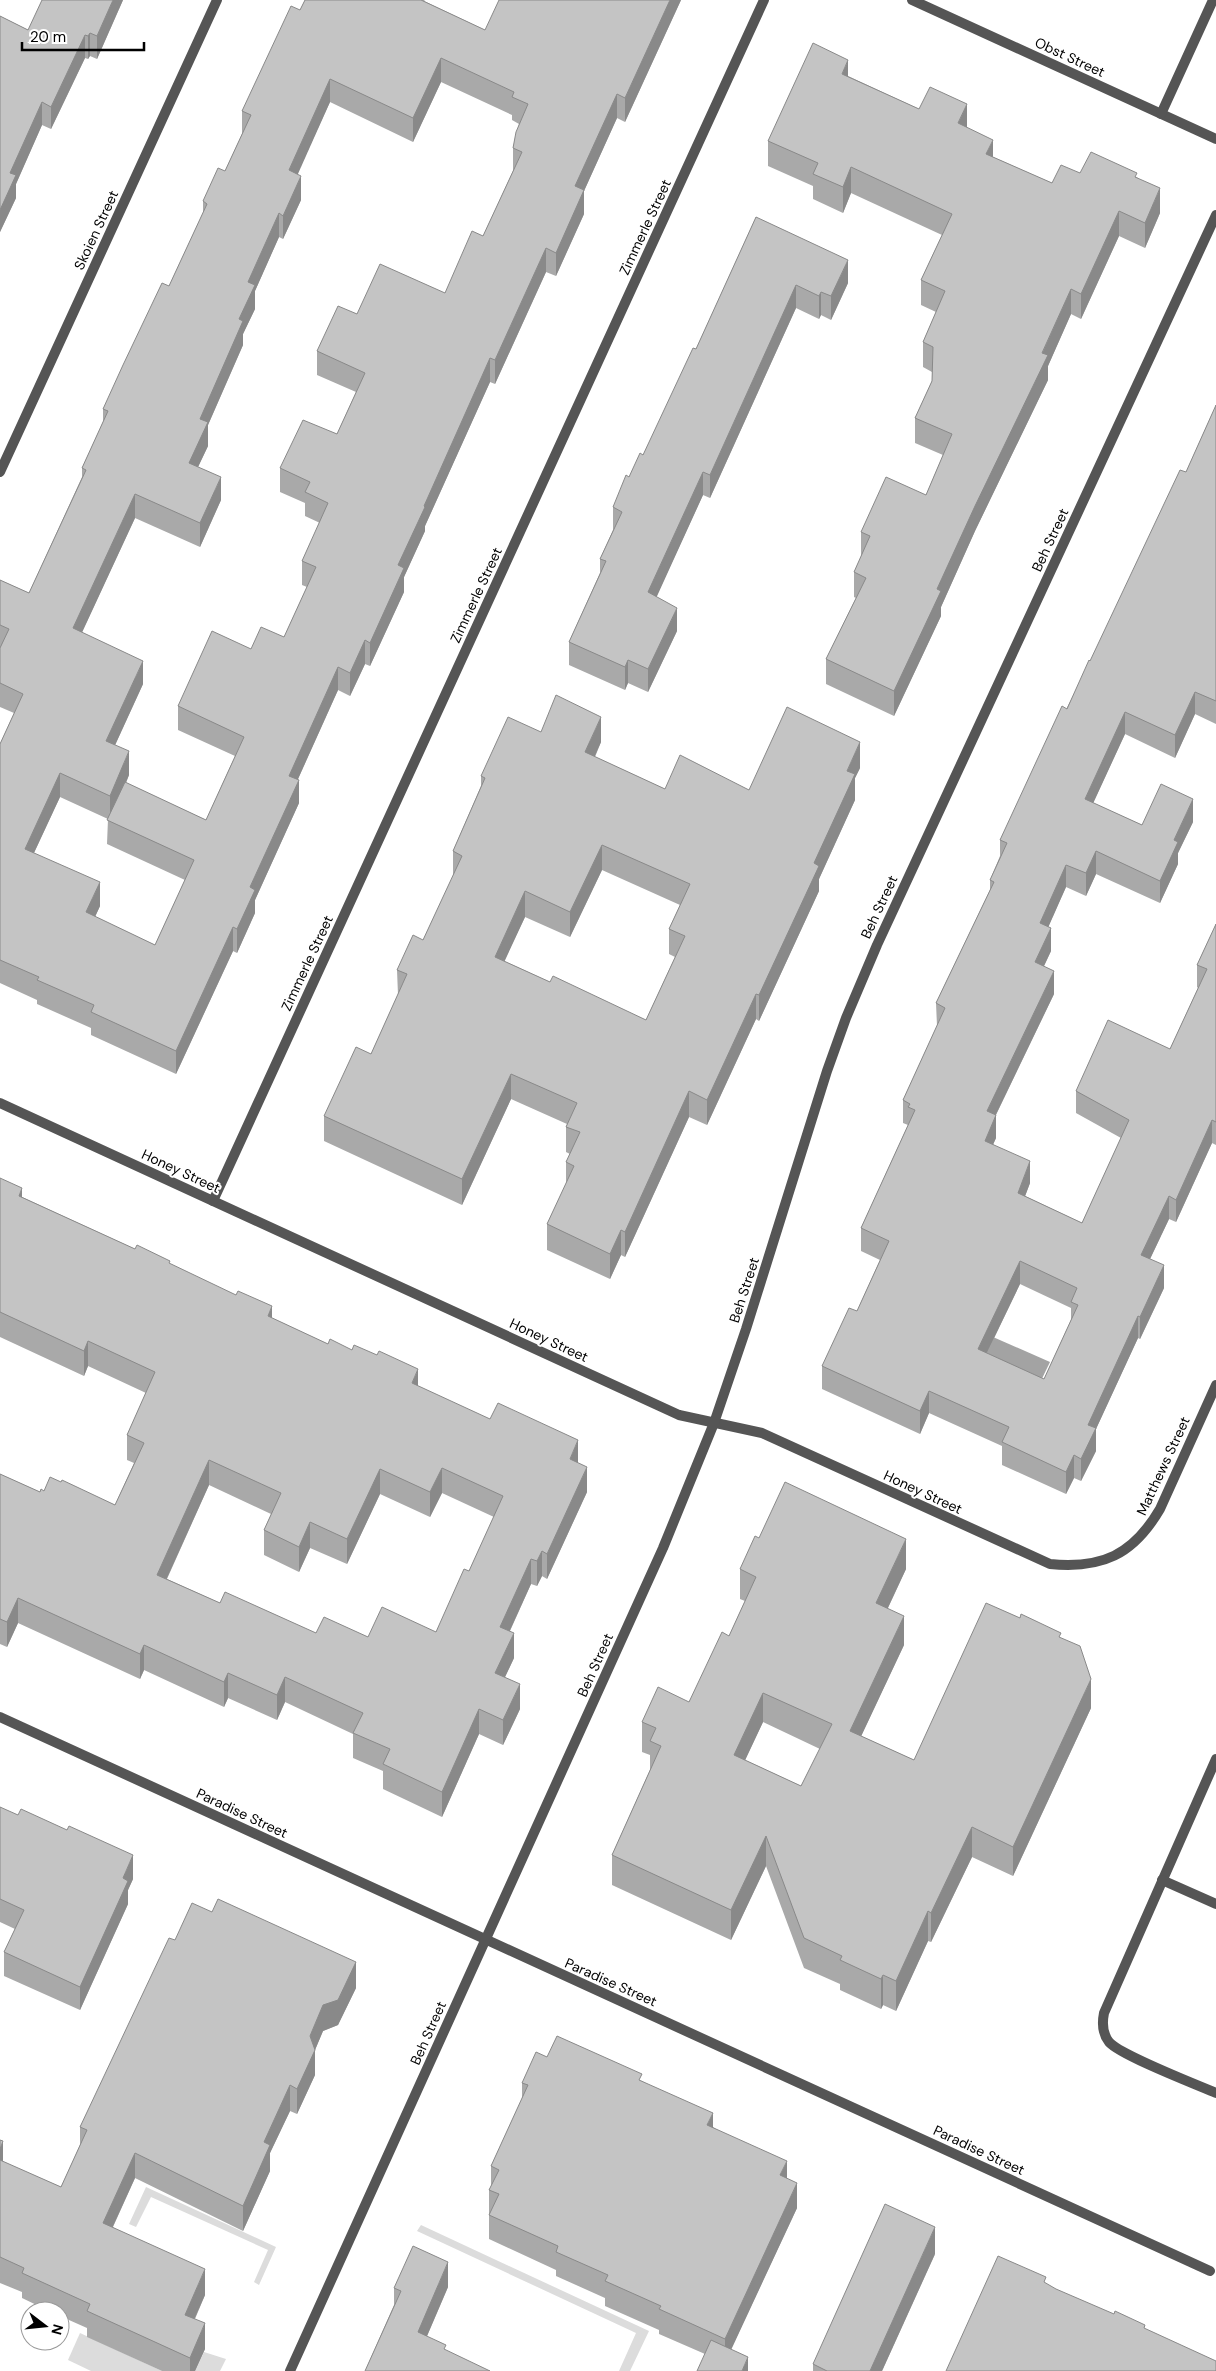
<svg xmlns="http://www.w3.org/2000/svg" width="1216" height="2371" font-family="'DM Sans',sans-serif">
  <style>
    .green { fill: #dcdcdc }
    .water { fill: #a3a3a3 }
    .lines { fill: none; stroke-linecap: round; stroke-linejoin: round }
    .lane { stroke: #555; stroke-width: 10 }
    .street { stroke: #555; stroke-width: 10 }
    .wall { fill: #a9a9a9; fill-rule: evenodd }
    .shaded-wall { fill: #898989 }
    .building { fill: #c4c4c4; stroke: #898989; fill-rule: evenodd }
    .labels { text-anchor: middle; dominant-baseline: central; stroke-width: 4; stroke-linejoin: round; paint-order: stroke }
    .street-label { font-size: 14px; fill: #000; stroke: #fff }
  </style>
  <rect width="100%" height="100%" fill="#fff"/>
  <g class="green">
    <polygon points="146,2187 276,2247 259,2285 254,2282 268,2250 151,2197 136,2227 129,2224"/>
    <polygon points="421,2225 649,2331 630,2371 619,2371 636,2333 417,2231"/>
    <polygon points="80,2333 162,2371 91,2371 68,2360"/>
    <polygon points="204,2352 226,2359 220,2371 195,2371"/>
  </g>
  <polygon class="water" points="993,1337 1050,1362 1036,1391 981,1365"/>
  <g class="lines">
    <g class="lane">
      <path d="M1216,1759l-112,254c-2,10 -2,20 5,29 11,13 86,42 107,51"/>
      <polyline points="1162,1880 1216,1904"/>
    </g>
    <g class="street">
      <polyline points="912,0 1216,139"/>
      <polyline points="1161,114 1213,0"/>
      <polyline points="0,472 217,0"/>
      <path d="M0,1103l679,312 83,18 288,131c52,5 83,-9 110,-55l56,-124"/>
      <polyline points="213,1201 764,0"/>
      <polyline points="0,1717 1210,2271"/>
      <polyline points="290,2371 663,1548 714,1423 746,1329 827,1071 846,1018 877,945 1216,215"/>
    </g>
  </g>
  <g class="wall">
    <polygon points="123,0 97,59 90,56 88,59 85,58 51,129 42,125 16,184 16,198 0,232 0,16 28,30"/>
    <path d="M305,0h120l-1,1 61,29 196,-30 -56,122 -8,-4 -33,73v23l-28,62 -10,-4 -51,112 -5,-2 -65,144v5l-21,46v15l-34,74 -5,-2 -15,32 -12,-6 -40,89 1,24 -44,97v13l-18,40 -4,-2 -57,123 -85,-39v-7l-54,-24v-4l-37,-17v-239l14,-31 -14,-6v-127l29,13 53,-116v-9l21,-46v-13l66,-123 34,-73v-12l22,-30 17,-37v-23l58,-101zM441,82l71,33v5l7,4 -6,24v23l-30,65 -38,57 -88,21 -40,37v24l39,17 -19,42 -57,34v24l25,11v13l15,7 -18,38v24l5,2 -23,50 -33,12 -73,57v24l57,26 -29,64 -80,-37 3,-8 -14,-30 28,-61 -61,-52 53,-114 65,29 21,-47 -23,-33 10,-21v-21l35,-80v-11l12,-25v-18l24,-54 4,2 18,-39 -4,-26 33,-72 83,40zM60,797l48,22 -1,25 78,36 -30,65 -60,-28 5,-11 -66,-53z"/>
    <polygon points="848,76 919,109 967,127 993,157 1052,183 1080,173 1137,177 1160,213 1145,248 1119,236 1081,319 1071,314 1048,366 1048,380 975,531 941,607 941,616 894,716 826,684 826,659 856,598 854,597 854,572 861,557 861,532 926,495 943,455 915,443 915,418 932,381 932,372 923,367 923,342 936,312 921,305 921,280 942,235 851,193 843,213 813,199 813,186 768,166 768,141"/>
    <polygon points="756,217 848,283 831,320 821,315 819,319 796,308 710,498 703,495 656,597 677,631 648,692 628,683 625,690 569,665 569,642 600,573 600,559 613,530 613,507 629,477 643,455 696,349"/>
    <path d="M1216,405v319l-21,-10 -20,44 -50,-24 -32,69 49,22 51,-3 -15,31v11l-18,39 -64,-29 -10,22 -20,-9 -18,40 3,24 -7,15 10,28 -58,121v23l-3,6 37,39 -5,13 57,27 39,-85 -45,-25v-22l94,-42 28,-61 -1,-1v-22l19,-41v221l-4,-2 -36,79 -7,-3 -19,40 14,29 -24,51 -2,-1 -42,91v22l-15,30 -7,-3 -8,16 -64,-29v-19l-73,-33 -9,21 -98,-45v-23l35,-55 23,-51 -19,-9v-23l47,-103 -5,-2v-23l34,-74 -1,-23 54,-113v-10l10,-24v-16l186,-368zM1020,1284l51,24v12l-27,59 -57,-26z"/>
    <path d="M541,732l60,10 -6,15 70,32 84,1 111,-22 -5,10v22l-36,79v12l-60,130 -3,-2 -49,106 -18,-8 -64,140 -4,-2 -11,24 -63,-29v-26l19,-40v-22l4,-8 -4,-2v-25l1,-3 -56,-25 -49,106 -138,-64v-25l47,-62 27,-59 -1,-25 26,-30 30,-63v-26l28,-65v-10zM602,870l78,35 -11,24v25l6,3 -29,63 -96,-38 -46,-21 21,-44 45,20z"/>
    <path d="M0,1178l22,19 113,52 35,15 102,54 146,68 160,77 9,29 -40,87 -5,-3 -5,10 -6,-2 -21,47 4,27 -9,19 15,32 -17,36 -24,-11 -37,83 -59,-28v-18l-30,-13v-24l-68,-32 -8,18 -49,-22 -4,9 -80,-37 -4,9 -122,-56 -11,24 -7,-3v-170l40,18 4,-1 17,-9 54,23 19,-42 -7,-3v-25l19,-42 -58,-27 -4,10 -84,-39zM209,1485l62,29 -7,16v25l35,17 11,-24 37,16 33,-70 50,23 12,-24 52,24 -25,54 -33,61 -68,5 -52,-4 -96,-30 -53,-24z"/>
    <path d="M759,1538l147,31 -18,39 16,37 -43,91 53,24 147,-122 30,70 -78,168 -41,-19 -41,85 -3,-1 -32,70 -13,-6 -2,4 -41,-19v-6l-36,-16 -38,-102 -35,74 -119,-55v-30l38,-85v-15l-8,-3v-30l47,-20 40,-66 16,-35 -5,-2v-30zM763,1722l57,27 -19,37 -56,-26z"/>
    <polygon points="0,1807 133,1879 128,1890 128,1904 80,2010 4,1976 4,1952 15,1929 0,1922"/>
    <polygon points="175,1940 356,1988 338,2025 323,2031 315,2050 315,2075 297,2114 290,2111 270,2153 270,2171 243,2231 135,2178 113,2227 205,2295 195,2319 205,2349 195,2371 162,2371 87,2337 87,2328 60,2316 60,2311 49,2311 22,2298 22,2292 0,2283 0,2140 3,2162 61,2187 80,2145 80,2127"/>
    <polygon points="547,2057 642,2081 713,2127 787,2178 797,2208 731,2349 748,2371 705,2354 659,2334 659,2330 605,2306 605,2298 556,2276 556,2270 489,2239 489,2190 491,2186 491,2166 522,2099 522,2083"/>
    <polygon points="935,2254 882,2371 813,2371 813,2364"/>
    <polygon points="448,2287 427,2336 365,2371 394,2305 394,2288"/>
  </g>
  <g class="shaded-wall">
    <polygon points="113,0 123,0 97,59 97,36"/>
    <polygon points="670,0 681,0 625,122 625,98"/>
    <polygon points="90,33 90,56 88,59 88,36"/>
    <polygon points="85,35 85,58 51,129 51,107"/>
    <polygon points="441,58 441,82 413,142 413,118"/>
    <polygon points="848,60 848,85 842,74"/>
    <polygon points="330,79 330,102 289,194 289,170"/>
    <polygon points="617,94 617,118 584,191 584,214 556,276 556,253 575,186"/>
    <polygon points="42,102 42,125 16,184 16,198 0,232 0,210 10,173"/>
    <polygon points="967,104 967,130 958,123"/>
    <polygon points="993,140 993,165 986,154"/>
    <polygon points="851,167 851,193 843,213 843,187"/>
    <polygon points="301,176 301,200 283,239 283,216"/>
    <polygon points="1160,188 1160,213 1145,248 1145,223"/>
    <polygon points="1119,211 1119,236 1081,319 1081,294"/>
    <polygon points="279,213 279,237 255,291 255,309 243,334 243,345 208,425 208,446 189,486 189,463 200,419 239,319 248,282"/>
    <polygon points="546,248 546,272 495,384 495,360"/>
    <polygon points="848,260 848,283 831,320 831,296"/>
    <polygon points="796,285 796,308 710,498 710,475"/>
    <polygon points="1071,289 1071,314 1048,366 1048,380 975,531 941,607 941,616 894,716 894,691 937,589"/>
    <polygon points="821,292 821,315 819,319 819,296"/>
    <polygon points="490,358 490,382 425,526 425,531 404,577 404,592 370,666 370,643 398,565 424,506"/>
    <polygon points="703,472 703,495 648,616 648,592"/>
    <polygon points="221,477 221,500 200,547 200,523"/>
    <polygon points="135,494 135,518 73,652 73,628"/>
    <polygon points="677,608 677,631 648,692 648,669"/>
    <polygon points="365,640 365,664 350,696 350,673"/>
    <polygon points="628,660 628,683 625,690 625,667"/>
    <polygon points="143,661 143,684 106,765 106,741"/>
    <polygon points="338,667 338,690 289,799 289,776"/>
    <polygon points="1195,692 1195,714 1175,758 1175,735"/>
    <polygon points="1125,712 1125,734 1085,821 1085,799"/>
    <polygon points="601,717 601,742 585,778 585,752"/>
    <polygon points="860,742 860,768 855,778 855,800 819,879 819,891 759,1021 759,995 814,863 847,771"/>
    <polygon points="129,751 129,775 110,820 110,796"/>
    <polygon points="60,773 60,797 25,872 25,849"/>
    <polygon points="299,780 299,803 255,900 255,913 237,953 237,929 250,887"/>
    <polygon points="1193,799 1193,822 1178,853 1178,864 1160,903 1160,881 1174,840"/>
    <polygon points="602,845 602,870 570,937 570,912"/>
    <polygon points="1096,851 1096,874 1086,896 1086,873"/>
    <polygon points="1066,865 1066,887 1040,946 1040,923"/>
    <polygon points="100,882 100,906 86,936 86,912"/>
    <polygon points="525,891 525,917 495,982 495,957"/>
    <polygon points="233,927 233,951 176,1074 176,1051"/>
    <polygon points="1051,928 1051,951 1035,985 1035,962"/>
    <polygon points="1054,971 1054,994 987,1133 987,1111"/>
    <polygon points="756,994 756,1019 707,1125 707,1100"/>
    <polygon points="511,1074 511,1099 462,1205 462,1179"/>
    <polygon points="689,1091 689,1117 625,1257 625,1232"/>
    <polygon points="996,1115 996,1138 985,1163 985,1141"/>
    <polygon points="1212,1120 1212,1143 1176,1222 1176,1200"/>
    <polygon points="1030,1161 1030,1183 1018,1215 1018,1193"/>
    <polygon points="22,1188 22,1214 19,1196"/>
    <polygon points="1169,1196 1169,1219 1141,1278 1141,1255"/>
    <polygon points="621,1230 621,1255 610,1279 610,1254"/>
    <polygon points="1020,1261 1020,1284 978,1371 978,1349"/>
    <polygon points="1164,1265 1164,1288 1140,1339 1140,1317"/>
    <polygon points="272,1306 272,1331 268,1316"/>
    <polygon points="1138,1316 1138,1338 1096,1429 1096,1451 1081,1481 1081,1459 1088,1425"/>
    <polygon points="88,1341 88,1366 84,1376 84,1351"/>
    <polygon points="418,1369 418,1394 412,1383"/>
    <polygon points="929,1391 929,1413 920,1434 920,1411"/>
    <polygon points="578,1440 578,1465 570,1459"/>
    <polygon points="1074,1455 1074,1478 1066,1494 1066,1472"/>
    <polygon points="209,1460 209,1485 157,1600 157,1575"/>
    <polygon points="587,1467 587,1492 547,1579 547,1554"/>
    <polygon points="442,1468 442,1493 430,1517 430,1492"/>
    <polygon points="380,1469 380,1494 347,1564 347,1539"/>
    <polygon points="310,1522 310,1548 299,1572 299,1547"/>
    <polygon points="906,1539 906,1569 876,1633 876,1603"/>
    <polygon points="542,1551 542,1576 537,1586 537,1561"/>
    <polygon points="531,1559 531,1584 500,1652 500,1627"/>
    <polygon points="18,1598 18,1623 7,1647 7,1622"/>
    <polygon points="904,1616 904,1645 850,1760 850,1731"/>
    <polygon points="514,1633 514,1658 495,1698 495,1673"/>
    <polygon points="144,1645 144,1670 140,1679 140,1654"/>
    <polygon points="228,1673 228,1698 224,1707 224,1682"/>
    <polygon points="285,1677 285,1702 277,1720 277,1695"/>
    <polygon points="1091,1679 1091,1708 1013,1876 1013,1847"/>
    <polygon points="520,1684 520,1709 503,1745 503,1720"/>
    <polygon points="763,1693 763,1722 734,1784 734,1755"/>
    <polygon points="479,1709 479,1734 442,1817 442,1792"/>
    <polygon points="972,1827 972,1857 931,1942 931,1913"/>
    <polygon points="766,1836 766,1866 731,1940 731,1910"/>
    <polygon points="133,1855 133,1879 128,1890 128,1904 80,2010 80,1987 123,1878"/>
    <polygon points="928,1911 928,1941 896,2011 896,1981"/>
    <polygon points="356,1962 356,1988 338,2025 323,2031 315,2050 315,2075 297,2114 297,2089 310,2036 323,2005"/>
    <polygon points="883,1975 883,2005 881,2009 881,1979"/>
    <polygon points="290,2085 290,2111 270,2153 270,2171 243,2231 243,2206 264,2142"/>
    <polygon points="713,2113 713,2138 707,2125"/>
    <polygon points="3,2141 3,2167 0,2174 0,2149"/>
    <polygon points="135,2153 135,2178 103,2248 103,2223"/>
    <polygon points="787,2161 787,2186 780,2175"/>
    <polygon points="797,2183 797,2208 725,2363 725,2339"/>
    <polygon points="935,2227 935,2254 882,2371 870,2371"/>
    <polygon points="448,2262 448,2287 418,2357 418,2332"/>
    <polygon points="205,2269 205,2295 185,2340 185,2315"/>
    <polygon points="205,2323 205,2349 195,2371 190,2371 190,2358"/>
    <polygon points="748,2357 748,2371 742,2371"/>
  </g>
  <g class="building">
    <polygon points="42,0 113,0 97,36 90,33 88,36 85,35 51,107 42,102 10,173 16,175 0,210 0,16 28,30"/>
    <path d="M305,0h116l64,30 14,-30h171l-45,98 -8,-4 -42,92 9,4 -28,63 -10,-5 -51,112 -5,-2 -66,148 1,1 -27,58 6,3 -34,75 -5,-3 -15,33 -12,-6 -49,109 10,4 -49,107 5,3 -18,39 -4,-2 -57,124 -85,-39 3,-7 -57,-25 2,-3 -39,-17v-216l23,-50 -23,-11v-35l9,-19 -9,-4v-45l29,13 57,-123 -4,-2 26,-57 -5,-2 20,-44 39,-82 7,3 38,-82 -4,-3 15,-33 7,3 26,-56 -9,-4 49,-105 9,4zM441,58l73,34 -2,5 16,7 -12,28 -3,16 9,4 -39,84 -11,-5 -27,62 -65,-29 -23,50 -19,-8 -21,45 48,22 -28,61 -34,-14 -23,48 30,14 -5,10 23,11 -26,58 14,6 -32,70 -23,-10 -10,22 -39,-18 -34,75 66,31 -38,83 -81,-38 -18,38 87,40 -39,85 -69,-33 14,-30 -75,-33 35,-76 50,23 19,-45 -23,-10 37,-80 -70,-33 62,-134 65,29 21,-46 -32,-14 19,-41 -8,-3 43,-98 -4,-2 16,-34 -7,-3 31,-69 4,3 18,-40 -12,-6 41,-91 83,39z"/>
    <polygon points="813,43 848,60 842,74 919,109 930,87 967,104 958,123 993,140 986,154 1052,183 1061,165 1080,173 1091,152 1137,173 1135,177 1160,188 1145,223 1119,211 1081,294 1071,289 1042,353 1048,355 975,506 937,589 941,591 894,691 826,659 866,578 854,572 870,536 861,532 886,477 926,495 952,434 915,418 932,381 933,347 923,342 945,291 921,280 952,214 851,167 843,187 813,174 818,163 768,141"/>
    <polygon points="756,217 848,260 831,296 821,292 819,296 796,285 710,475 703,472 648,592 677,608 648,669 628,660 625,667 569,642 606,561 600,559 622,512 613,507 626,475 629,477 640,453 643,455 693,348 696,349"/>
    <path d="M1216,405v296l-21,-9 -20,43 -50,-23 -40,87 57,26 19,-41 32,15 -19,41 4,2 -18,39 -64,-30 -10,22 -20,-8 -26,58 11,5 -16,34 19,9 -67,140 9,4 -11,26 45,20 -12,32 64,30 47,-103 -53,-29 32,-71 62,29 37,-80 -10,-4 19,-41v198l-4,-2 -36,80 -7,-4 -28,59 23,10 -24,52 -2,-1 -50,109 8,3 -15,31 -7,-4 -8,17 -64,-30 7,-15 -80,-36 -9,20 -98,-45 27,-58 8,3 32,-70 -28,-13 54,-118 -7,-3 2,-3 -7,-4 42,-92 -9,-5 58,-121 -4,-2 17,-37 -7,-3 62,-134 5,3 22,-49 1,1 90,-191 6,2zM1020,1261l57,27 -6,14 7,3 -34,74 -66,-30z"/>
    <path d="M556,695l45,22 -16,35 80,37 15,-34 69,35 38,-83 73,35 -13,29 8,3 -41,89 5,3 -60,129 -3,-1 -49,106 -18,-9 -64,141 -4,-2 -11,24 -63,-30 27,-58 -8,-4 14,-30 -14,-5 11,-24 -66,-29 -49,105 -138,-63 32,-69 15,7 36,-80 -10,-4 16,-35 10,5 39,-84 -9,-5 32,-73 -4,-2 27,-59 33,15zM602,845l88,39 -21,45 16,7 -39,84 -93,-44 -3,6 -55,-25 30,-66 45,21z"/>
    <path d="M0,1178l22,10 -3,8 116,53 2,-4 33,16 -1,2 67,32 2,-4 34,15 -4,10 60,28 2,-5 22,11 2,-5 23,10 2,-4 39,18 -6,14 78,36 8,-16 80,37 -8,19 17,8 -40,87 -5,-3 -5,10 -6,-2 -31,68 14,6 -19,40 25,11 -17,36 -24,-11 -37,83 -59,-28 7,-15 -37,-16 10,-20 -78,-36 -8,18 -49,-22 -4,9 -80,-37 -4,9 -122,-56 -11,24 -7,-3v-145l40,18 1,-3 3,2 6,-14 11,5 1,-2 53,25 29,-62 -17,-8 28,-63 -67,-31 -4,10 -84,-39zM209,1460l72,33 -17,37 35,17 11,-25 37,17 33,-70 50,23 12,-24 61,28 -34,75 -5,-2 -28,63 -54,-25 -14,30 -44,-20 -8,16 -91,-41 -5,11 -63,-28z"/>
    <path d="M785,1482l121,57 -30,64 28,13 -54,115 64,29 72,-157 34,15 1,-4 40,19 -2,4 21,9 11,33 -78,168 -41,-20 -41,86 -3,-2 -32,70 -13,-6 -2,4 -41,-19 2,-4 -38,-18 -38,-102 -35,74 -119,-55 49,-109 -11,-5 6,-13 -14,-6 16,-35 31,15 33,-70 7,4 27,-59 -16,-8 15,-33 4,2zM763,1693l69,31 -31,62 -67,-31z"/>
    <polygon points="0,1807 18,1815 21,1809 67,1830 69,1826 133,1855 123,1878 128,1881 80,1987 4,1952 24,1910 0,1899"/>
    <polygon points="218,1899 356,1962 338,2000 323,2005 310,2036 315,2050 297,2089 290,2085 264,2142 270,2145 243,2206 135,2153 103,2223 205,2269 185,2315 205,2323 190,2358 87,2311 90,2304 22,2273 24,2268 0,2257 0,2160 61,2187 87,2130 80,2127 169,1938 175,1940 192,1903 212,1912"/>
    <polygon points="557,2036 642,2074 639,2080 713,2113 707,2125 787,2161 780,2175 797,2183 725,2339 659,2309 661,2306 605,2281 608,2275 556,2252 558,2246 489,2215 499,2194 489,2190 499,2170 491,2166 528,2085 522,2083 536,2052 547,2057"/>
    <polygon points="0,2140 3,2141 0,2149"/>
    <polygon points="885,2204 935,2227 870,2371 827,2371 813,2364"/>
    <polygon points="413,2246 448,2262 418,2332 446,2345 444,2349 490,2371 365,2371 401,2291 394,2288"/>
    <polygon points="998,2256 1046,2277 1044,2282 1056,2289 1114,2314 1115,2311 1145,2325 1144,2328 1216,2361 1216,2371 946,2371"/>
    <polygon points="711,2340 748,2357 742,2371 697,2371"/>
  </g>
  <g class="labels">
    <g class="street-label">
      <text transform="translate(1070 57) rotate(25)">Obst Street</text>
      <text transform="translate(645 227) rotate(-65)">Zimmerle Street</text>
      <text transform="translate(96 230) rotate(-65)">Skoien Street</text>
      <text transform="translate(1050 540) rotate(-65)">Beh Street</text>
      <text transform="translate(476 595) rotate(-65)">Zimmerle Street</text>
      <text transform="translate(879 907) rotate(-65)">Beh Street</text>
      <text transform="translate(307 963) rotate(-65)">Zimmerle Street</text>
      <text transform="translate(181 1171) rotate(25)">Honey Street</text>
      <text transform="translate(744 1290) rotate(-72)">Beh Street</text>
      <text transform="translate(549 1340) rotate(25)">Honey Street</text>
      <text transform="translate(1163 1466) rotate(-65)">Matthews Street</text>
      <text transform="translate(923 1492) rotate(25)">Honey Street</text>
      <text transform="translate(595 1665) rotate(-66)">Beh Street</text>
      <text transform="translate(242 1813) rotate(25)">Paradise Street</text>
      <text transform="translate(611 1982) rotate(24)">Paradise Street</text>
      <text transform="translate(428 2033) rotate(-66)">Beh Street</text>
      <text transform="translate(979 2150) rotate(25)">Paradise Street</text>
    </g>
  </g>
  <g transform="translate(45 2326) rotate(106)"><circle r="24" fill="#ffffff" stroke="#999999"/>
  <path d="M0-4L9 19L0 12L-9 19Z" fill="#000000"/>
  <text y="-8" font-size="14" font-weight="bold" text-anchor="middle" fill="#000000">N</text>
  </g>
  <path d="M22 42v8h122v-8" fill="none" stroke="#000000" stroke-width="2.5"/>
  <text x="30" y="42" font-size="15" fill="#000000" stroke="#ffffff" stroke-width="4" paint-order="stroke">20 m</text>
</svg>
